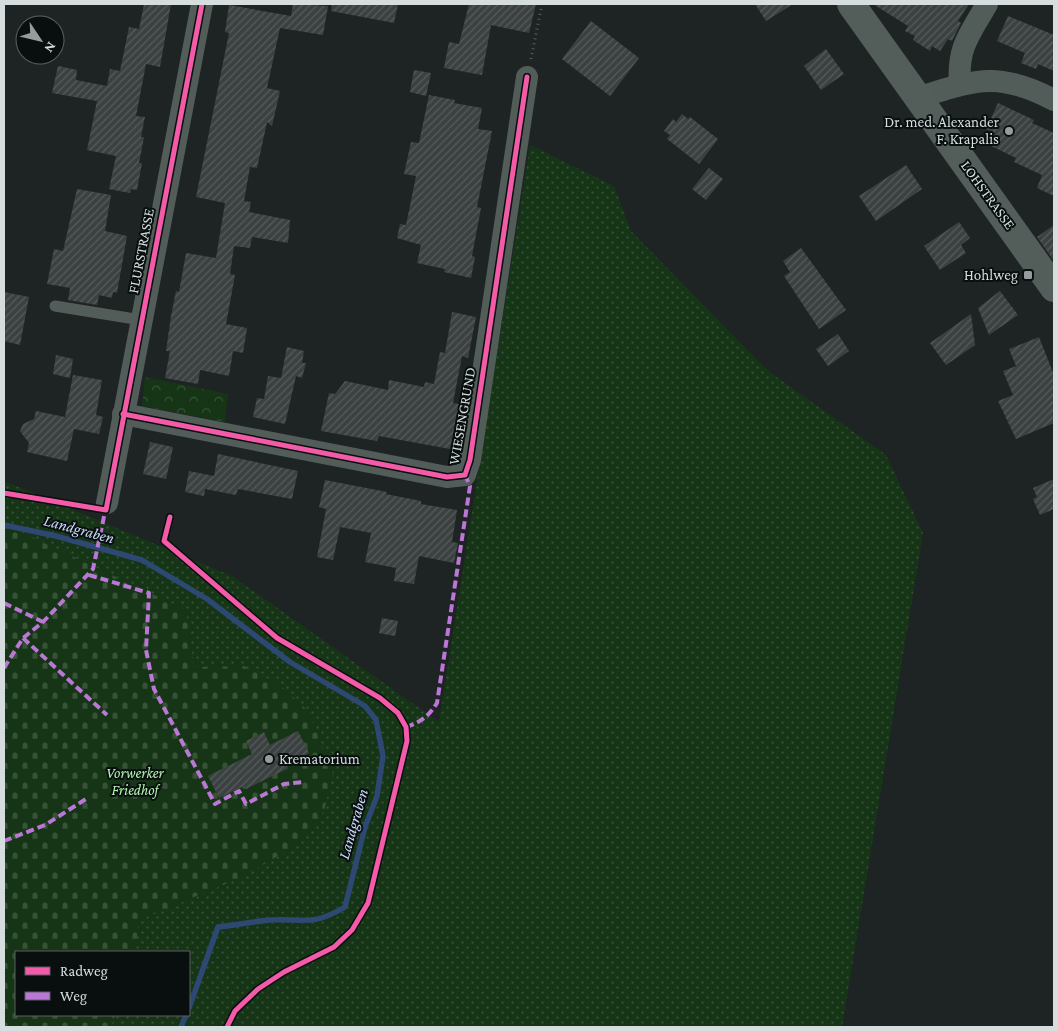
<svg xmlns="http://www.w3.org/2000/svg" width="1058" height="1031" font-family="'Crimson Pro',serif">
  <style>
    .grass { fill: url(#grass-dots) }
    .cemetery { fill: url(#cemetery-stones) }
    .park { fill: url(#park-crowns) }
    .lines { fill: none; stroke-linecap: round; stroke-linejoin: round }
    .stream { stroke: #2d4873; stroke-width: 5.5 }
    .building { fill: url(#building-hatch) }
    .path { stroke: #545d5a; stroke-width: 3; stroke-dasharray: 1 4; stroke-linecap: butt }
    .lane { stroke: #525c59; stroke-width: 11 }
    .street { stroke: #525c59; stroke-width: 22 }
    .secondary { stroke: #535e5b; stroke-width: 28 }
    .quiet { stroke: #ba77d6; stroke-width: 4; stroke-dasharray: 8 4; stroke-linecap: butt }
    .cycleway-casing { stroke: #090f0f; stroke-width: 8 }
    .cycleway { stroke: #f35aa7; stroke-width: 5 }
    .poi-dot { fill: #959c9d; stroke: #090f0f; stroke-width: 2 }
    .labels { text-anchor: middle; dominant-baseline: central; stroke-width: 4; stroke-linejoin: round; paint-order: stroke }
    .poi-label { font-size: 15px; fill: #d5ddde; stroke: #090f0f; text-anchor: end }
    .street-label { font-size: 15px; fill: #d5ddde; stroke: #090f0f }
    .park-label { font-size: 15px; font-style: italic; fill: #b4f6af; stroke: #090f0f }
    .water-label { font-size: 16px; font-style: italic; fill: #c8dbf9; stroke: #090f0f }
  </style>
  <defs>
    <pattern id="grass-dots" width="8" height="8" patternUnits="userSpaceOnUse" patternTransform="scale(1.25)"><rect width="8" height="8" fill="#163516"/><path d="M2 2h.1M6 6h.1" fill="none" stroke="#375237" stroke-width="1.8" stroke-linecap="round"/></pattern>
    <pattern id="cemetery-stones" width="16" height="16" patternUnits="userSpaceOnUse" patternTransform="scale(1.25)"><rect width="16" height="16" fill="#163516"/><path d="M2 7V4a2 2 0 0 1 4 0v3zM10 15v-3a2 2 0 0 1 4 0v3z" fill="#375237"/></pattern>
    <pattern id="park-crowns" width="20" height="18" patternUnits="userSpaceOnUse" patternTransform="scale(1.25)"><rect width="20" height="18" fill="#163516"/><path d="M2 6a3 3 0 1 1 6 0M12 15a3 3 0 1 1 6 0" fill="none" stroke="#375237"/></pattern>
    <pattern id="building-hatch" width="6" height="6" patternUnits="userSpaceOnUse" patternTransform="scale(1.25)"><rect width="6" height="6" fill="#3b4041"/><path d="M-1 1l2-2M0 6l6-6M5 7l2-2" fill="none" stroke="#565b5c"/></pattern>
  </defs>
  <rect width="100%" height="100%" fill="#1e2424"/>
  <polygon class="grass" points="530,145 614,186 631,231 767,370 886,455 923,533 842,1027 111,1027 115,1015 189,1015 189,952 135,952 139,920 242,877 295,846 244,666 194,667 186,610 4,524 4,481 232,576 439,722"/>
  <polygon class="cemetery" points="4,524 186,610 194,667 244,666 280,685 309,712 333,774 324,811 295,846 242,877 139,920 135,952 16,952 16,1015 115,1015 111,1027 4,1027"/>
  <polygon class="park" points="145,377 228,394 225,422 142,406"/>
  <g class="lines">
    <g class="stream">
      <path d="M4,525l52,11 86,24 65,39 83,63 75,44 11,14 7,36 -6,40 -12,31 -20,80c-34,20 -40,11 -76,13 -17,2 -34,5 -51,7l-29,81"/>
      <polyline points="181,1027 186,1015"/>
    </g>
  </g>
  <g class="building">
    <polygon points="144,4 171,4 160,67 146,64 136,116 145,117 141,137 144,137 139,163 142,163 137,190 131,189 130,193 109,189 116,156 87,150 97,101 52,93 58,66 77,70 76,80 107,86 110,69 120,71 129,27 139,29"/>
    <polygon points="293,4 328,6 323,35 280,28 267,88 280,91 272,126 267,122 257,168 250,167 244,201 251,202 249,212 290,220 288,243 252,237 250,248 234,246 230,274 235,275 226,324 247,328 243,353 233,351 229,376 200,370 198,384 165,378 170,351 166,351 171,316 176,291 179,292 186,253 216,258 225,203 196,197 229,33 225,32 229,5 291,16"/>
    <polygon points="332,4 398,4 394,23 331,11"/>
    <polygon points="469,4 536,4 529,33 491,25 482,75 444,68 449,42 459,44"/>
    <polygon points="755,4 793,4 766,21"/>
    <polygon points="873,4 969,4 958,21 961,23 952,41 948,39 940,51 932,46 930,51 913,40 915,36 905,31 908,26"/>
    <polygon points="1008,16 1054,35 1054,71 1038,64 1036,69 1021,63 1025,53 997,41"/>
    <polygon points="591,21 639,58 610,96 562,59"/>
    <polygon points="826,49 844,74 821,90 804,66"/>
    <polygon points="414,70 431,73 426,96 410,92"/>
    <polygon points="429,95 455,100 454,103 482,108 478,129 492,131 477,207 481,208 472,256 475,257 471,278 444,272 445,269 417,263 421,245 397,238 400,224 406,225 416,176 404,174 411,142 419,143"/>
    <polygon points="998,103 1034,120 1032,123 1054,133 1054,196 1037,188 1042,175 1014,162 1016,158 989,145 995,133 986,129"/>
    <polygon points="682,114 688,119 690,117 718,139 699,164 667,139 670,135 664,131 673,119 676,122"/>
    <polygon points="906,165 922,189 876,221 859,196"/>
    <polygon points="709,168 723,179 706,200 692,189"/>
    <polygon points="77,189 111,195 105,231 127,236 117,293 113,292 112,298 99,295 97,305 68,300 70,288 47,284 54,249 63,251"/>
    <polygon points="959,222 970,238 961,245 966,253 940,270 924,246"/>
    <polygon points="1054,225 1054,261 1037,237"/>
    <polygon points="801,248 846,310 819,329 784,276 790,272 783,261"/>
    <polygon points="1000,291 1018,315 989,335 978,308"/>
    <polygon points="4,292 29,297 20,345 4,341"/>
    <polygon points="452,312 476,317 468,358 462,356 453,403 459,404 450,449 379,436 377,441 321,431 329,393 335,394 345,381 388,390 389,380 424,387 425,382 434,384 440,352 445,353"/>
    <polygon points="971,314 975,345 946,365 930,343"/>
    <polygon points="838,334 849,351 828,366 816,349"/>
    <polygon points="1039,337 1054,375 1054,423 1016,439 998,401 1013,395 1003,371 1016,366 1009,349"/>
    <polygon points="287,347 304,351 302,363 306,363 302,378 296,376 285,424 253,417 257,398 264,399 268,376 281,378"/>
    <polygon points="56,355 73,359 70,378 53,374"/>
    <polygon points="73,375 102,380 96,415 103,417 99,434 74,429 67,461 27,452 29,443 20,431 23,424 34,419 36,411 65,417"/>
    <polygon points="150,442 173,447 166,479 143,474"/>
    <polygon points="218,454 298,471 292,499 238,489 236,495 205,489 204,496 185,492 189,471 214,476"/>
    <polygon points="1054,479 1054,509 1040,515 1033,499 1037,497 1033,488"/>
    <polygon points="325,480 387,492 386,494 421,501 421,504 457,510 452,542 458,543 454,563 419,556 414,584 394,581 396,568 365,562 371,533 340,527 333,560 317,557 326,509 319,507"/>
    <polygon points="382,618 398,621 395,636 379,633"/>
    <polygon points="298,731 309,753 285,765 287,769 246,789 244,786 219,798 208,776 252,754 246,741 264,732 270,745"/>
  </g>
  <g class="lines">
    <polyline class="path" points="531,59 542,4"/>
    <polyline class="lane" points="55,306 141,320"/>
    <g class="street">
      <path d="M960,84c-3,-37 10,-50 27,-80"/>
      <path d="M917,98c58,-18 80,-28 137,2"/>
      <polyline points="123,414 447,477 465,475 470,460 527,77"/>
      <polyline points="107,503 202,4"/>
    </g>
    <polyline class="secondary" points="851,4 1054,288"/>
    <g class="quiet">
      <polyline points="89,575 149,593 146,650 154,689 215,804 239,791 246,804 284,784 303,782"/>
      <polyline points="4,603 43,622"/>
      <polyline points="23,638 107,715"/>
      <polyline points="4,668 23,638 43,622 93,569 106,507"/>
      <path d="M406,727c15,-5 23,-11 31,-24l33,-217 -5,-11"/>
      <polyline points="4,841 45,825 86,799"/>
    </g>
    <g class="cycleway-casing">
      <g id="cycleway">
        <polyline points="123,414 447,477 465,475 470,460 527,77"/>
        <polyline points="4,493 106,510 202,4"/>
        <polyline points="170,517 164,541 277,638 380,698 398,713 406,727 407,741 368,903 352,930 334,947 284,972 258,989 235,1011 227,1027"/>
      </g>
    </g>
    <use href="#cycleway" class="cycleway"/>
  </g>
  <g class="poi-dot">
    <circle cx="1009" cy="131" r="5"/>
    <rect x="1023" y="270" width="10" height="10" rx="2.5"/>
    <circle cx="269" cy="759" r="5"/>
  </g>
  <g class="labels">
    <g class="poi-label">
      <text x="999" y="122">Dr. med. Alexander<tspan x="999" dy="17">F. Krapalis</tspan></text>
      <text x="1018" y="275">Hohlweg</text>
      <text x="279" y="759" text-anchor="start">Krematorium</text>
    </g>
    <g class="street-label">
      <text transform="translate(988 195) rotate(54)">LOHSTRASSE</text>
      <text transform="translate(141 251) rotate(-79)">FLURSTRASSE</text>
      <text transform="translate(462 416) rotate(-80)">WIESENGRUND</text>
    </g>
    <g class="park-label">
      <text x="135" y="773">Vorwerker<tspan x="135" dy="17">Friedhof</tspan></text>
    </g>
    <g class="water-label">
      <text transform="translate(79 529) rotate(15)">Landgraben</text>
      <text transform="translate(353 824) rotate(-74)">Landgraben</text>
    </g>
  </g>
  <rect width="1058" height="1031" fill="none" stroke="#d5ddde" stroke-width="10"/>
  <rect x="15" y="951" width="175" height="65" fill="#090f0f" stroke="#5b6162"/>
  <rect x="25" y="967" width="25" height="8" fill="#f35aa7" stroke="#5b6162"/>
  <text x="60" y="976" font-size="15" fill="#d5ddde">Radweg</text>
  <rect x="25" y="992" width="25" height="8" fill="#ba77d6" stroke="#5b6162"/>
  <text x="60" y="1001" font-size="15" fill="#d5ddde">Weg</text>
  <g transform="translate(40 40) rotate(125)"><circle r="24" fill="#090f0f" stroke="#5b6162"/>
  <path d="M0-4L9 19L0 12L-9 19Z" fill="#959c9d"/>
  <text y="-8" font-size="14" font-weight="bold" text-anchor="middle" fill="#d5ddde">N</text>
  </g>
</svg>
